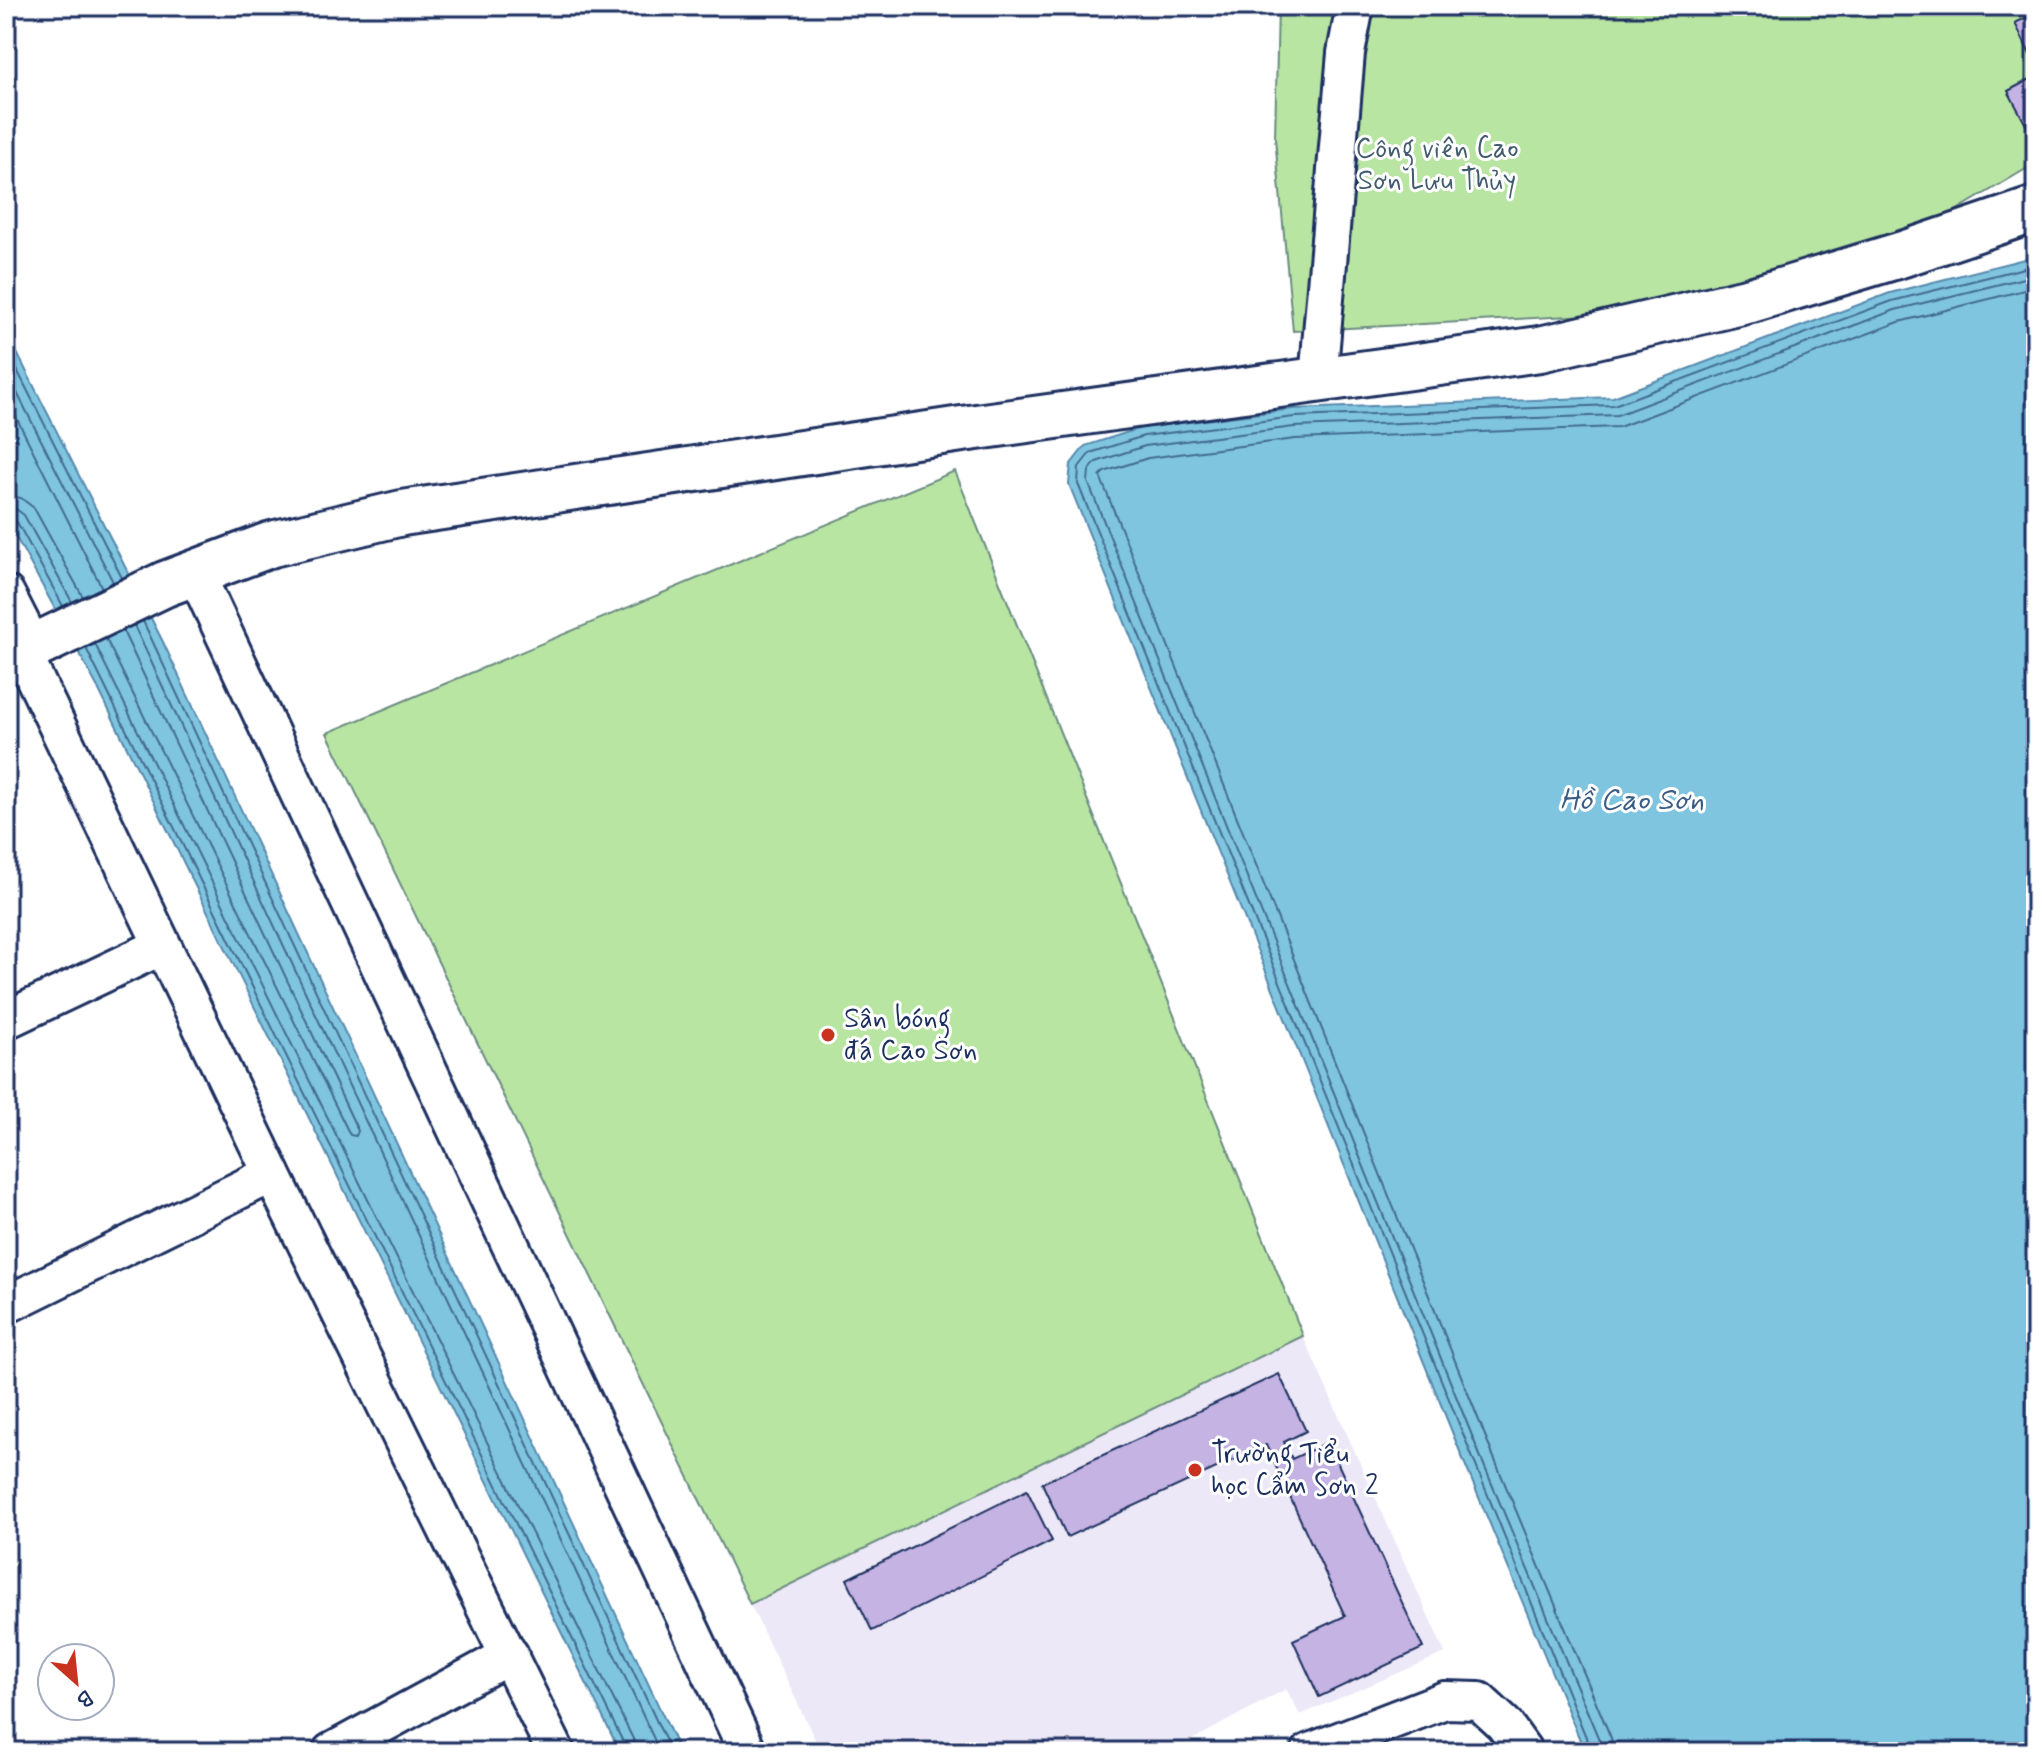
<svg xmlns="http://www.w3.org/2000/svg" width="2042" height="1758" font-family="Mynerve,sans-serif">
  <style>
    .built { fill: #ede8f7 }
    .green { fill: #b9e5a3; stroke: #6a8a80; stroke-width: 2 }
    .water { fill: #7fc5e0; stroke: #5789ac; stroke-width: 2 }
    .lines { fill: none; stroke-linecap: round; stroke-linejoin: round }
    .shore { stroke: #436b92; stroke-width: 2 }
    .building { fill: #c4b3e3; stroke: #1b2f5e; stroke-width: 2 }
    .street-casing { stroke: #1b2f5e; stroke-width: 42 }
    .secondary-casing { stroke: #1b2f5e; stroke-width: 50 }
    .street { stroke: #fff; stroke-width: 36 }
    .secondary { stroke: #fff; stroke-width: 44 }
    .poi-dot { fill: #c8321e; stroke: #fff; stroke-width: 3 }
    .labels { text-anchor: middle; dominant-baseline: central; stroke-width: 6; stroke-linejoin: round; paint-order: stroke }
    .park-label { font-size: 28px; fill: #425c6f; stroke: #fff }
    .poi-label { font-size: 28px; fill: #1b2f5e; stroke: #fff; text-anchor: start }
    .water-label { font-size: 30px; font-style: italic; fill: #395c85; stroke: #fff }
  </style>
  <rect width="100%" height="100%" fill="#fff"/>
  <filter id="ink" filterUnits="userSpaceOnUse"><feTurbulence type="fractalNoise" baseFrequency=".0125" numOctaves="2"/><feDisplacementMap in="SourceGraphic" scale="16" xChannelSelector="R" yChannelSelector="G"/><feConvolveMatrix kernelMatrix="1 2 1 2 8 2 1 2 1" color-interpolation-filters="sRGB"/></filter>
  <g filter="url(#ink)">
    <polygon class="built" points="1303,1336 1445,1653 1300,1715 1286,1689 1181,1746 1165,1752 821,1752 750,1604"/>
    <g class="green">
      <polygon points="1278,6 2036,6 2036,163 1896,246 1667,300 1589,315 1293,331 1275,138"/>
      <polygon points="955,471 1303,1336 750,1604 327,733"/>
    </g>
    <g class="water">
      <polygon points="2036,256 2036,1752 1585,1752 1465,1464 1069,484 1071,464 1085,446 1141,428 1293,409 1613,397 1890,293"/>
      <polygon points="6,331 163,642 680,1752 620,1752 97,686 6,519"/>
    </g>
    <g class="lines">
      <g class="shore">
        <polyline points="6,348 122,578"/>
        <polyline points="6,371 113,582"/>
        <polyline points="6,397 102,588"/>
        <polyline points="6,495 21,498 34,508 83,597"/>
        <polyline points="6,507 16,509 24,515 72,602"/>
        <polyline points="6,517 17,522 63,606"/>
        <polyline points="143,621 671,1752"/>
        <polyline points="134,625 660,1752"/>
        <polyline points="106,639 350,1135 356,1136 358,1131 123,631"/>
        <polyline points="95,644 634,1741 636,1752"/>
        <polyline points="86,648 625,1746 626,1752"/>
        <polyline points="1592,1752 1078,484 1079,467 1090,453 1144,436 1294,417 1614,405 1892,301 2036,265"/>
        <polyline points="1602,1752 1600,1742 1481,1458 1088,482 1089,471 1096,462 1145,446 1294,427 1617,415 1895,310 2036,275"/>
        <polyline points="1614,1752 1611,1738 1492,1453 1100,476 1104,472 1148,458 1295,439 1619,427 1899,322 2036,287"/>
      </g>
    </g>
    <g class="building">
      <polygon points="2036,13 2036,62 2034,63 2015,23"/>
      <polygon points="2036,76 2036,139 2034,140 2008,91"/>
      <polygon points="1279,1374 1306,1431 1284,1442 1292,1459 1328,1442 1423,1648 1319,1697 1293,1640 1345,1616 1266,1445 1067,1537 1042,1483"/>
      <polygon points="1027,1490 1052,1541 872,1631 847,1579"/>
    </g>
    <g class="lines">
      <g class="street-casing">
        <g id="street">
          <polyline points="1318,380 1346,53 1355,6"/>
          <polyline points="196,574 748,1752"/>
          <polyline points="6,594 33,647"/>
          <polyline points="22,652 272,1174 556,1752"/>
          <polyline points="6,1020 162,946"/>
          <polyline points="6,1305 272,1174"/>
          <polyline points="331,1752 510,1655"/>
          <polyline points="1310,1752 1445,1700 1479,1701 1504,1724 1524,1752"/>
        </g>
      </g>
      <g class="secondary-casing">
        <polyline id="secondary" points="6,660 165,584 272,544 402,513 962,429 1540,349 1751,300 1903,254 2036,209"/>
      </g>
      <use href="#street" class="street"/>
      <use href="#secondary" class="secondary"/>
    </g>
  </g>
  <g class="poi-dot">
    <circle cx="828" cy="1035" r="8"/>
    <circle cx="1195" cy="1470" r="8"/>
  </g>
  <g class="labels">
    <g class="park-label">
      <text x="1437" y="149">Công viên Cao<tspan x="1437" dy="32">Sơn Lưu Thủy</tspan></text>
    </g>
    <g class="poi-label">
      <text x="844" y="1019">Sân bóng<tspan x="844" dy="32">đá Cao Sơn</tspan></text>
      <text x="1211" y="1454">Trường Tiểu<tspan x="1211" dy="32">học Cẩm Sơn 2</tspan></text>
    </g>
    <g class="water-label">
      <text x="1632" y="800">Hồ Cao Sơn</text>
    </g>
  </g>
  <rect width="2042" height="1758" fill="none" stroke="#fff" stroke-width="32"/>
  <rect x="16" y="16" width="2010" height="1726" fill="none" stroke="#1b2f5e" stroke-width="3" filter="url(#ink)"/>
  <g transform="translate(76 1682) rotate(153)"><circle r="38" fill="#ffffff" stroke="#a4acbf" stroke-width="2"/>
  <path d="M0-6L14 30L0 20L-14 30Z" fill="#c8321e"/>
  <text y="-12" font-size="22" font-weight="bold" text-anchor="middle" fill="#1b2f5e">B</text>
  </g>
</svg>
